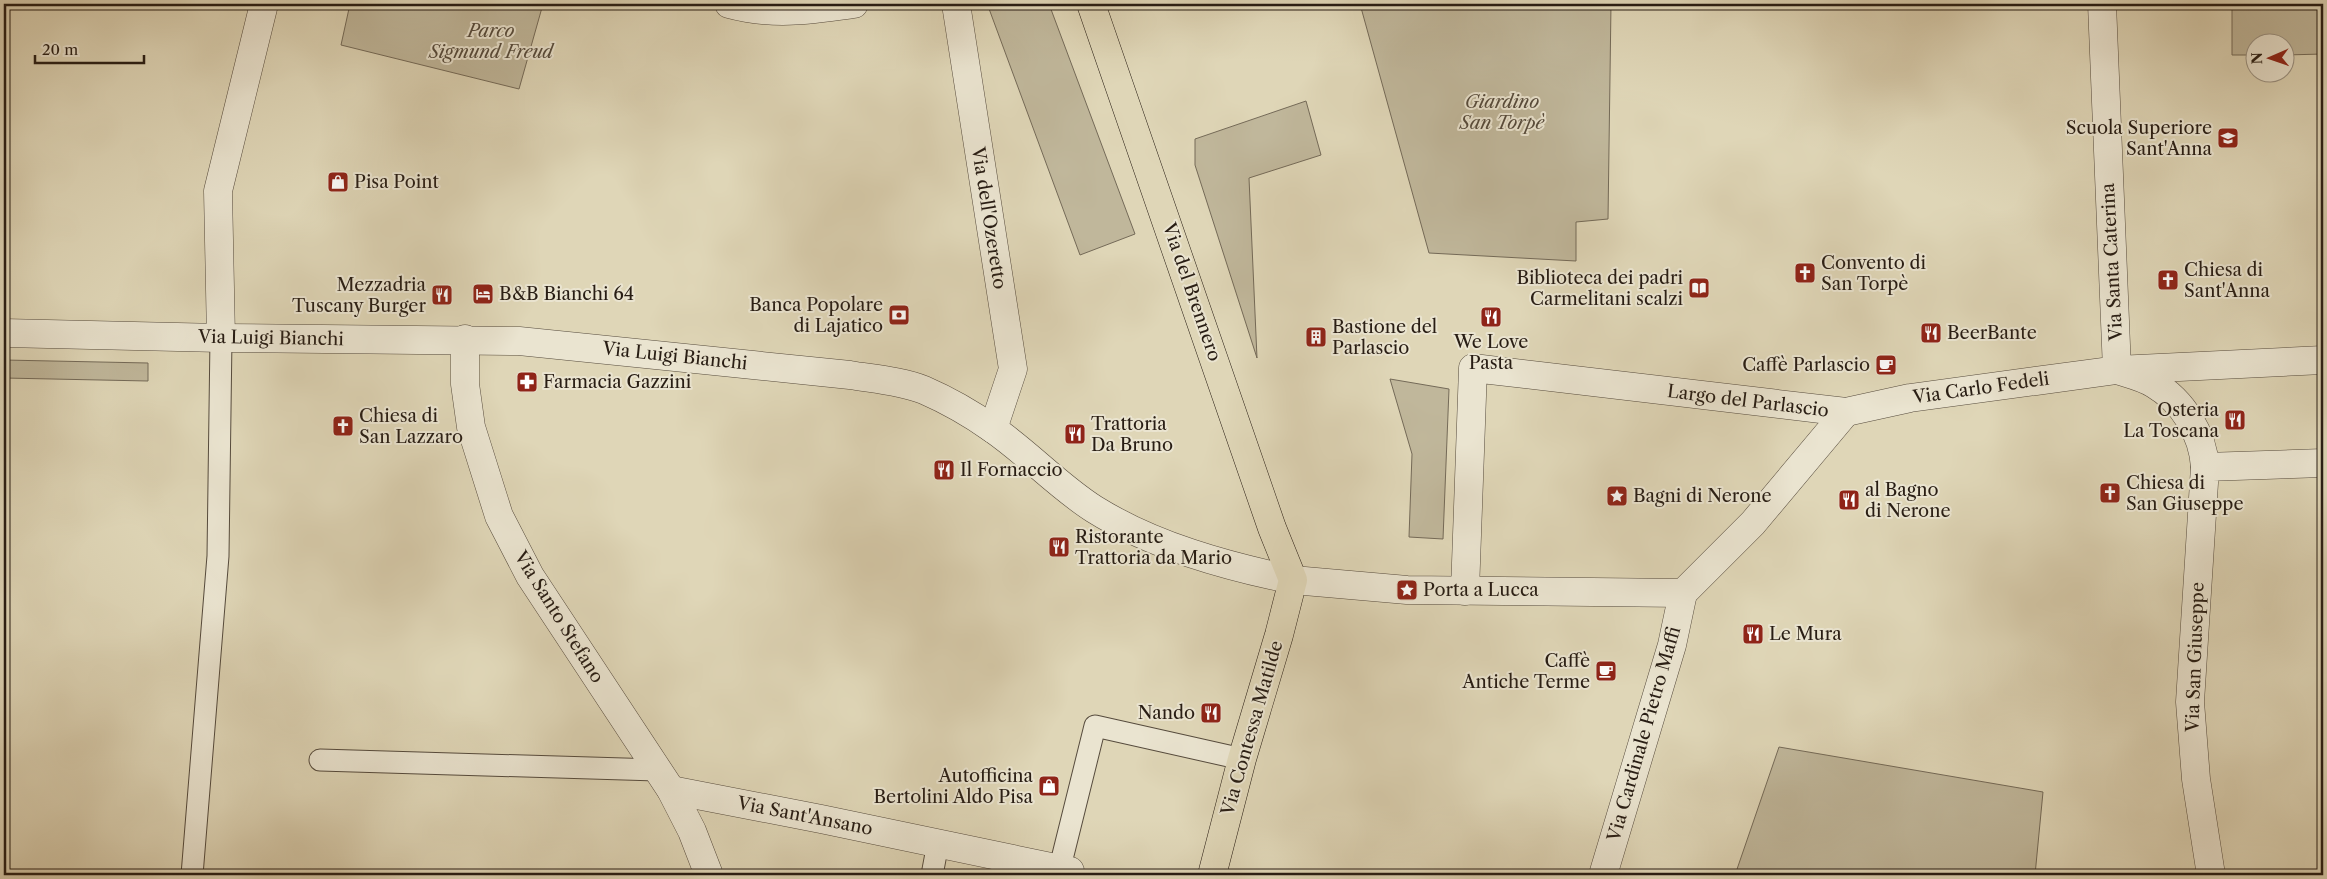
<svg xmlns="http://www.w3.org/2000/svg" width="2327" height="879" font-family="'Libre Caslon Text',serif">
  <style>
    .green { fill: #c0b79b; stroke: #746a58 }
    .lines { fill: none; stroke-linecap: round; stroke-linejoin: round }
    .service-casing { stroke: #564b3d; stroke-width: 23 }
    .pedestrian-casing { stroke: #564b3d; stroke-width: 29 }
    .minor-casing { stroke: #564b3d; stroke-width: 29 }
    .tertiary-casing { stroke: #564b3d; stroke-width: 29 }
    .primary-casing { stroke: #281d14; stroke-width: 29 }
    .service { stroke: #eae4d0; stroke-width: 21 }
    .pedestrian { stroke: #eae4d0; stroke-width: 28 }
    .minor { stroke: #eae4d0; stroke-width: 28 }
    .tertiary { stroke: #eae4d0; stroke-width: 28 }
    .primary { stroke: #dfd6b7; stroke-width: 28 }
    .labels { text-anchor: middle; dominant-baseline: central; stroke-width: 4; stroke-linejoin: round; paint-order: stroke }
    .park-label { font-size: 18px; font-style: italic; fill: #564b3c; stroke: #eae4d0 }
    .poi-label { font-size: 18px; fill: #281d14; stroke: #eae4d0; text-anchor: start }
    .street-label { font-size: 18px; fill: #281d14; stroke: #eae4d0 }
  </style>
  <rect width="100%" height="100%" fill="#dfd6b7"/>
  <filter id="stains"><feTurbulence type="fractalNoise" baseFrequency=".004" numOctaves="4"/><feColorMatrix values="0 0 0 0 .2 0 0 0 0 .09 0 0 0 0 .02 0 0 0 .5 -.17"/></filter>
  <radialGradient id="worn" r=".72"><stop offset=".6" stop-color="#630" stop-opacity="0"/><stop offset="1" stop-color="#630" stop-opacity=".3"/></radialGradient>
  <g class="green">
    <polygon points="350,4 543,4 519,89 341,45"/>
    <polygon points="993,4 1049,4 1135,234 1080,255 988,6"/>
    <polygon points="1360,4 1611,4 1608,219 1576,222 1576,261 1429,253"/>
    <polygon points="2232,4 2323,4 2323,54 2285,55 2284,42 2254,42 2254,55 2232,55"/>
    <polygon points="1306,101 1321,155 1249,178 1257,358 1195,165 1195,139"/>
    <polygon points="4,360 148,363 148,381 4,378"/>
    <polygon points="1390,379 1449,389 1443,539 1409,537 1412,454"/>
    <polygon points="1779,747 2043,792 2035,875 1735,875"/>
  </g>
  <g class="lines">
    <g class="service-casing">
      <g id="service">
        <polyline points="320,760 657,770"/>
        <polyline points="1062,859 1095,726 1242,759"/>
        <polyline points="192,875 218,556 221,338"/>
        <polyline points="932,875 938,843"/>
      </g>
    </g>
    <g class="pedestrian-casing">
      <g id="pedestrian">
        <path d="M729,4c44,12 82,6 125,0"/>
        <polyline points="956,4 1013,369 993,429"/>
        <path d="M2117,370c12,4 26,7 37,14 29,17 49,50 51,83"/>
      </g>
    </g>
    <g class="minor-casing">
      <g id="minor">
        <polyline points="2102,4 2117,370"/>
        <polyline points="221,338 218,191 264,4"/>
        <polyline points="465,339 465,384 471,427 499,516 530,576 671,790 692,831 709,875"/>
        <polyline points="1293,580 1407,590 1683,593 1753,523 1846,412"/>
        <polyline points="1465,591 1473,368 1846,412 1910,398 2117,370 2323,360"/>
        <polyline points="671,790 821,819 1070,871"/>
        <polyline points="1603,875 1672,645 1683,593"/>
        <polyline points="2211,875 2196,779 2190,702 2205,467 2323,463"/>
      </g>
    </g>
    <g class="tertiary-casing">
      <path id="tertiary" d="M4,333l217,5 298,3 331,34c24,4 51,6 74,15 23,10 49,25 69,39 36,25 65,57 101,80 59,37 132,57 199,71"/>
    </g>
    <g class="primary-casing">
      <polyline id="primary" points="1091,4 1272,528 1293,580 1279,635 1242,759 1212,875"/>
    </g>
    <use href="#service" class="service"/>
    <use href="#pedestrian" class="pedestrian"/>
    <use href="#minor" class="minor"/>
    <use href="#tertiary" class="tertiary"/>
    <use href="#primary" class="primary"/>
  </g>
  <defs>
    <g id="university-square" transform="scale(1.125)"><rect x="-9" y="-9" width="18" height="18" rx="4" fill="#8f2418" stroke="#eae4d0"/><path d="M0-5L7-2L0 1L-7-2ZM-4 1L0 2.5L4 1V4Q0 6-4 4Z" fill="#fff"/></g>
    <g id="shop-square" transform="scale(1.125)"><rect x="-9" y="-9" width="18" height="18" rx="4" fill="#8f2418" stroke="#eae4d0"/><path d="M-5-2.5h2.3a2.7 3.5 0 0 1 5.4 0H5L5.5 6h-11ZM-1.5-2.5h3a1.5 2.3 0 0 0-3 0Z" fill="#fff"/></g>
    <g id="church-square" transform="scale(1.125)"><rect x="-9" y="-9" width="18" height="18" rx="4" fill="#8f2418" stroke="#eae4d0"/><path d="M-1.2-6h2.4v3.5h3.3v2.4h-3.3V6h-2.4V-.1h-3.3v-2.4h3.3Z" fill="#fff"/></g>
    <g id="library-square" transform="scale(1.125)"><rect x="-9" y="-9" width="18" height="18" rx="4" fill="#8f2418" stroke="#eae4d0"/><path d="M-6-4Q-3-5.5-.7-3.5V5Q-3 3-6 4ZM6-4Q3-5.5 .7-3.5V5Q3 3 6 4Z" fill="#fff"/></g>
    <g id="hotel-square" transform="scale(1.125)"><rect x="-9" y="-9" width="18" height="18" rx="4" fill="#8f2418" stroke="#eae4d0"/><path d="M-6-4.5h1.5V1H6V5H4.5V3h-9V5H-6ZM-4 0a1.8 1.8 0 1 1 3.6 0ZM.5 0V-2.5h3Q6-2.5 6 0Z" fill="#fff"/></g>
    <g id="restaurant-square" transform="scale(1.125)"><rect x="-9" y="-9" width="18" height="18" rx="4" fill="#8f2418" stroke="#eae4d0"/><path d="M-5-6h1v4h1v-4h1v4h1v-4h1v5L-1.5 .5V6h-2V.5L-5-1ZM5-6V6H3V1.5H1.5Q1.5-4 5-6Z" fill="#fff"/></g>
    <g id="bank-square" transform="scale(1.125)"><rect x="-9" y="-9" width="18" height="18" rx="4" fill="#8f2418" stroke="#eae4d0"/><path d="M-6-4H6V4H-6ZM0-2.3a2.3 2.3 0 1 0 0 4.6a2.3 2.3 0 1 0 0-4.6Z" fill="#fff"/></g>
    <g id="building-square" transform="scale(1.125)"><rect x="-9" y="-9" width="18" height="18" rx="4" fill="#8f2418" stroke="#eae4d0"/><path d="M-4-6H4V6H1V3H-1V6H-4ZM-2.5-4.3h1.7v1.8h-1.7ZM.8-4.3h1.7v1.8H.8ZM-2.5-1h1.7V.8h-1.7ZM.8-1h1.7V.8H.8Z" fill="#fff"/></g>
    <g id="cafe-square" transform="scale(1.125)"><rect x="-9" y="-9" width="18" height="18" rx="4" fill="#8f2418" stroke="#eae4d0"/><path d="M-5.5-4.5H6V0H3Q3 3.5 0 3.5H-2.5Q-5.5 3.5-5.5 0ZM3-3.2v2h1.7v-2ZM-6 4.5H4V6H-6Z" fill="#fff"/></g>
    <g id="pharmacy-square" transform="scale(1.125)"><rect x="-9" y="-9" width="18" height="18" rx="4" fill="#8f2418" stroke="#eae4d0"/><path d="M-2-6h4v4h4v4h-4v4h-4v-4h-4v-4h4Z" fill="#fff"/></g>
    <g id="sight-square" transform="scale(1.125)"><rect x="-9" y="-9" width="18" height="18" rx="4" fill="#8f2418" stroke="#eae4d0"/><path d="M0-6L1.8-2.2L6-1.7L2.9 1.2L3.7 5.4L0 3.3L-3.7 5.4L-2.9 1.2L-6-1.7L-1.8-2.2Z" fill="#fff"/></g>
  </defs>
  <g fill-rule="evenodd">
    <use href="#university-square" x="2228" y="138"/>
    <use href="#shop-square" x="338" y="182"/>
    <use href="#church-square" x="1805" y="273"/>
    <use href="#church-square" x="2168" y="280"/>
    <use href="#library-square" x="1699" y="288"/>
    <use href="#hotel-square" x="483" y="294"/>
    <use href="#restaurant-square" x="442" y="295"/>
    <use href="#bank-square" x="899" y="315"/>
    <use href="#restaurant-square" x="1491" y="317"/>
    <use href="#restaurant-square" x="1931" y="333"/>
    <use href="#building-square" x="1316" y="337"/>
    <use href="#cafe-square" x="1886" y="365"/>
    <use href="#pharmacy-square" x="527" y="382"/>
    <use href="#restaurant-square" x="2235" y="420"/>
    <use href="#church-square" x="343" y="426"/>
    <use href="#restaurant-square" x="1075" y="434"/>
    <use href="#restaurant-square" x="944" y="470"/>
    <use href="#church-square" x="2110" y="493"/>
    <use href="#sight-square" x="1617" y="496"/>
    <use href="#restaurant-square" x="1849" y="500"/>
    <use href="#restaurant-square" x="1059" y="547"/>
    <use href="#sight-square" x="1407" y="590"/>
    <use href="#restaurant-square" x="1753" y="634"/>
    <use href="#cafe-square" x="1606" y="671"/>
    <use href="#restaurant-square" x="1211" y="713"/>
    <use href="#shop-square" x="1049" y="786"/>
  </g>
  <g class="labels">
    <g class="park-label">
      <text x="491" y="31">Parco<tspan x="491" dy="21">Sigmund Freud</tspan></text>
      <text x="1502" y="102">Giardino<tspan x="1502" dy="21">San Torpè</tspan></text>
    </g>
    <g class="poi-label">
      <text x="2212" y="128" text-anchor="end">Scuola Superiore<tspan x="2212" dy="21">Sant'Anna</tspan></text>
      <text x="354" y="182">Pisa Point</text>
      <text x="1821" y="263">Convento di<tspan x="1821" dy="21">San Torpè</tspan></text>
      <text x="2184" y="270">Chiesa di<tspan x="2184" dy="21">Sant'Anna</tspan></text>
      <text x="1683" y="278" text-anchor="end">Biblioteca dei padri<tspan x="1683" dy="21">Carmelitani scalzi</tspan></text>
      <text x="426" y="285" text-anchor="end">Mezzadria<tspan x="426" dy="21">Tuscany Burger</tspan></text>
      <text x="499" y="294">B&amp;B Bianchi 64</text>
      <text x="883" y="305" text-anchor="end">Banca Popolare<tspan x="883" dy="21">di Lajatico</tspan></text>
      <text x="1332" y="327">Bastione del<tspan x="1332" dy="21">Parlascio</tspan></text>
      <text x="1947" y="333">BeerBante</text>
      <text x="1491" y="342" text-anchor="middle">We Love<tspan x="1491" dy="21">Pasta</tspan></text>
      <text x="1870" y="365" text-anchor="end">Caffè Parlascio</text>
      <text x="543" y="382">Farmacia Gazzini</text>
      <text x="2219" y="410" text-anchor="end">Osteria<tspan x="2219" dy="21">La Toscana</tspan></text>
      <text x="359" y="416">Chiesa di<tspan x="359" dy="21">San Lazzaro</tspan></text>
      <text x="1091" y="424">Trattoria<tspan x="1091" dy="21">Da Bruno</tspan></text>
      <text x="960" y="470">Il Fornaccio</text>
      <text x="2126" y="483">Chiesa di<tspan x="2126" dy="21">San Giuseppe</tspan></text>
      <text x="1865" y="490">al Bagno<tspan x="1865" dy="21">di Nerone</tspan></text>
      <text x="1633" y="496">Bagni di Nerone</text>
      <text x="1075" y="537">Ristorante<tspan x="1075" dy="21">Trattoria da Mario</tspan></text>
      <text x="1423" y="590">Porta a Lucca</text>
      <text x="1769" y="634">Le Mura</text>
      <text x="1590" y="661" text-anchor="end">Caffè<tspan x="1590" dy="21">Antiche Terme</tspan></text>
      <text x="1195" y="713" text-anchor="end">Nando</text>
      <text x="1033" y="776" text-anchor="end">Autofficina<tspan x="1033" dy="21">Bertolini Aldo Pisa</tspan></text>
    </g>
    <g class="street-label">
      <text transform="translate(989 218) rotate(81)">Via dell'Ozeretto</text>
      <text transform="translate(2112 262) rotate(-93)">Via Santa Caterina</text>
      <text transform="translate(1192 292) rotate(71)">Via del Brennero</text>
      <text transform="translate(271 338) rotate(1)">Via Luigi Bianchi</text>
      <text transform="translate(675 356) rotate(6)">Via Luigi Bianchi</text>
      <text transform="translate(1981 388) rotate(-8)">Via Carlo Fedeli</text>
      <text transform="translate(1748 401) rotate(7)">Largo del Parlascio</text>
      <text transform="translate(559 617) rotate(58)">Via Santo Stefano</text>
      <text transform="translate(2195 657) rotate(-88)">Via San Giuseppe</text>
      <text transform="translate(1252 728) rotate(-74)">Via Contessa Matilde</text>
      <text transform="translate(1644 734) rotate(-74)">Via Cardinale Pietro Maffi</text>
      <text transform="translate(805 816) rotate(11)">Via Sant'Ansano</text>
    </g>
  </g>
  <rect width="2327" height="879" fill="none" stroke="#dfd6b7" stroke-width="20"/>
  <rect x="5" y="5" width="2317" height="869" fill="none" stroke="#281d14" stroke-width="2.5"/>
  <rect x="10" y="10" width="2307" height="859" fill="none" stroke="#281d14"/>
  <g transform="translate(2270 58) rotate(268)"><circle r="24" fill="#eae4d0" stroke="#9c9485"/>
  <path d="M0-4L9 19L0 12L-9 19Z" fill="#8f2418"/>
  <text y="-8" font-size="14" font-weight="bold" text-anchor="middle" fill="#281d14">N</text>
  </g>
  <path d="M35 55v8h109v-8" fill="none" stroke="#281d14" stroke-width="2.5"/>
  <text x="42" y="55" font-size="15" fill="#281d14" stroke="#eae4d0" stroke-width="4" paint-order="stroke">20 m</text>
  <rect width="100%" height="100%" filter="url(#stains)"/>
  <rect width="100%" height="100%" fill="url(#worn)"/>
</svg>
